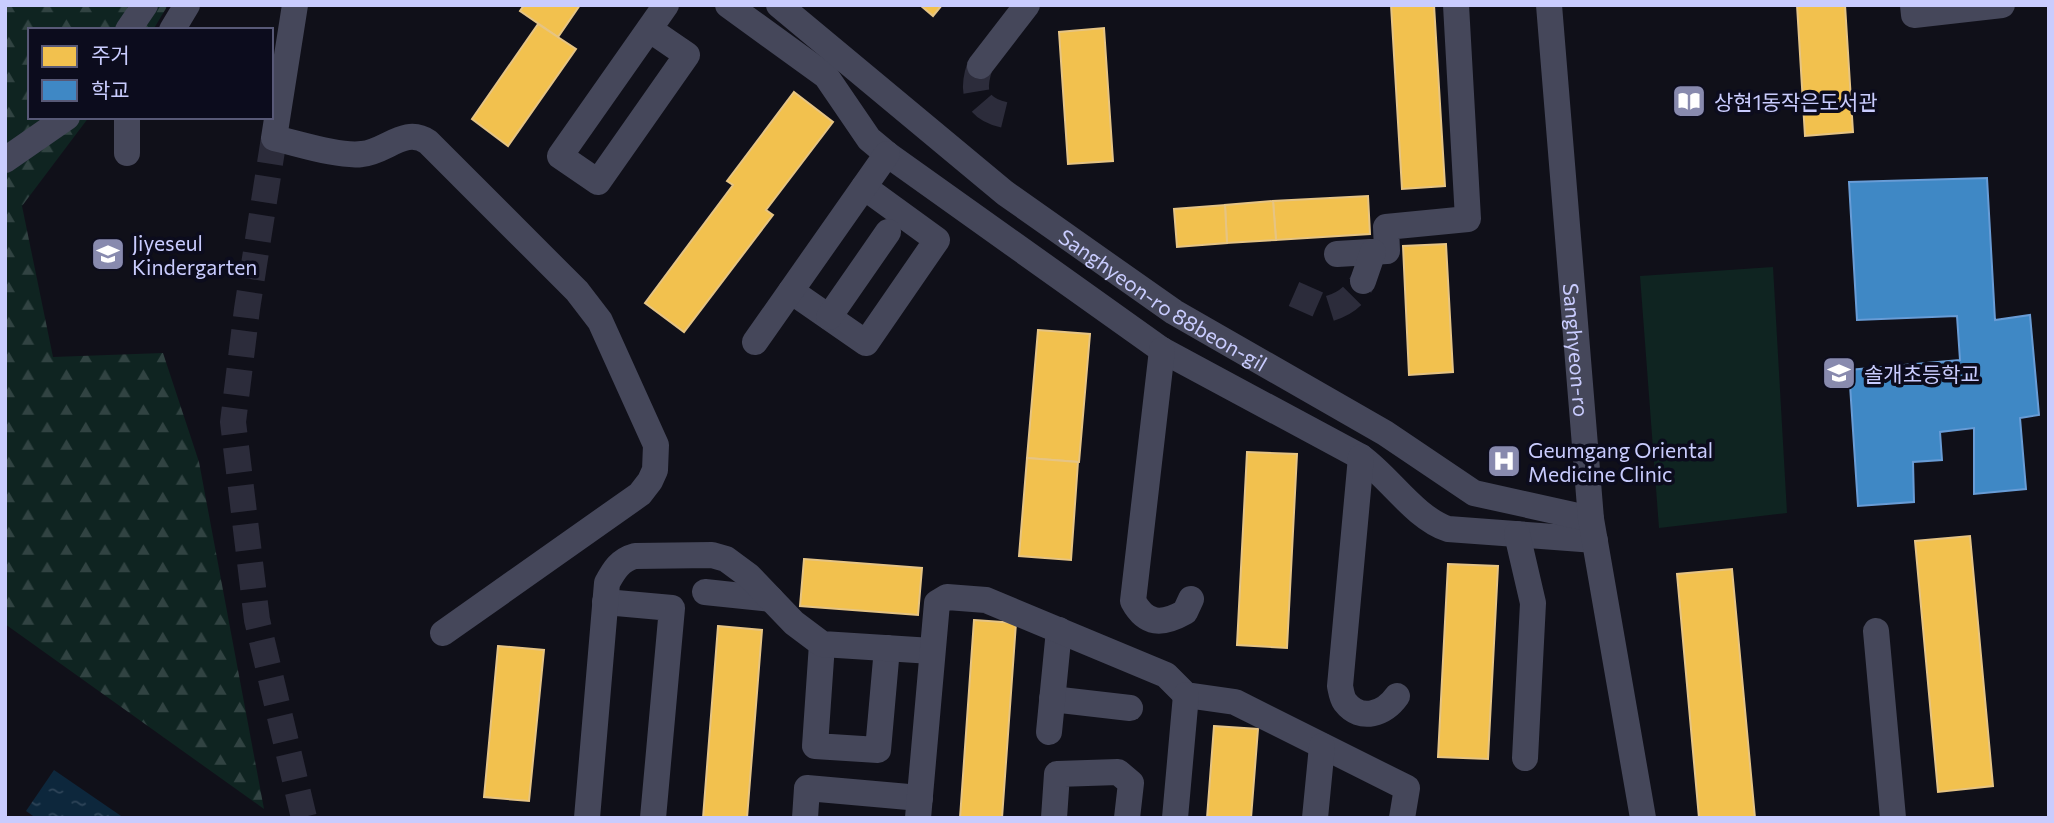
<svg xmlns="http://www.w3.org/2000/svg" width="2054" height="823" font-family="Commissioner,'Noto Sans KR',sans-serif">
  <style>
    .grass { fill: #0f2421 }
    .forest { fill: url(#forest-firs) }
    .water { fill: url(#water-ripples) }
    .homes { fill: #f2c14e; stroke: #e6c483; stroke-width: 2 }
    .schools { fill: #3f88c5; stroke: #689cd6; stroke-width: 2 }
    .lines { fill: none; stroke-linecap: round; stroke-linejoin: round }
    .minor-tunnel { stroke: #2c2c3b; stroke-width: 26; stroke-dasharray: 26 13; stroke-linecap: butt }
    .minor { stroke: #45475a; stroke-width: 26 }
    .labels { text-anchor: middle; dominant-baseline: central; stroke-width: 7; stroke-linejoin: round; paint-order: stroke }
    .poi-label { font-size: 21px; fill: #c9ccfe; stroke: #0c0c1d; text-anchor: start }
    .street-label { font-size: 21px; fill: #c9ccfe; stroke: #0c0c1d }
  </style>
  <defs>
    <pattern id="forest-firs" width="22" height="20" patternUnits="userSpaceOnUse" patternTransform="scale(1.75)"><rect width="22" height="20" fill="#0f2421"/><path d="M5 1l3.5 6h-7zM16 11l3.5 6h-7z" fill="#314342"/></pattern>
    <pattern id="water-ripples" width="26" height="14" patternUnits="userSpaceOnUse" patternTransform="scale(1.75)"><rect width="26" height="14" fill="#0d273c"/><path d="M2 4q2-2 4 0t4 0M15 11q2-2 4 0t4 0" fill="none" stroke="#2f4559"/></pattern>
  </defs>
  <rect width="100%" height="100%" fill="#101019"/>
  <polygon class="grass" points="1773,267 1787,513 1659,528 1640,276"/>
  <polygon class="forest" points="5,5 168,5 153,30 30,30 30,117 89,117 22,206 53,357 163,353 199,462 264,809 5,624"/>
  <polygon class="water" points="54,770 124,818 36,818 26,811"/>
  <g class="homes">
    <polygon points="524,5 580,5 558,37 520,11"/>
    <polygon points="920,5 942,5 933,16"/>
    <polygon points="1391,5 1434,5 1445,186 1402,189"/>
    <polygon points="1797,5 1845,5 1853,132 1805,136"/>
    <polygon points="538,24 576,49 508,146 472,119"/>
    <polygon points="1104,28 1113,161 1068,164 1059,32"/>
    <polygon points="794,92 833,122 766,210 773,215 684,332 645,303 733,185 727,181"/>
    <polygon points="1368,196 1370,234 1276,240 1273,201"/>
    <polygon points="1273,201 1276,240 1227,243 1225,205"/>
    <polygon points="1225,205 1227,243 1177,247 1174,209"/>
    <polygon points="1446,244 1453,372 1409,375 1403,246"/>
    <polygon points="1038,330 1090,334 1079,462 1027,458"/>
    <polygon points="1247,452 1297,454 1287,648 1237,645"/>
    <polygon points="1027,458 1078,462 1071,560 1019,556"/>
    <polygon points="1970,536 1993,786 1938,792 1915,541"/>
    <polygon points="804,559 922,568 918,615 800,606"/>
    <polygon points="1448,564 1498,566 1488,759 1438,757"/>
    <polygon points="1732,569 1755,818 1699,818 1677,574"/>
    <polygon points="974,620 1016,623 1002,818 960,818"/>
    <polygon points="718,626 762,630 747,818 703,818"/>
    <polygon points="498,646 544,650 529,801 484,797"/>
    <polygon points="1214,726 1258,729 1251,818 1207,818"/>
  </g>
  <polygon class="schools" points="1987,178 1995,320 2030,315 2039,415 2020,418 2026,489 1974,494 1974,428 1940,432 1942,460 1913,462 1914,502 1858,506 1849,370 1960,360 1957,316 1857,320 1849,182"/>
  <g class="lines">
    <g class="minor-tunnel">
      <path d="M980,66c-10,29 -2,44 29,50"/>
      <polyline points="274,138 247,309 233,422 257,620 304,818"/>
      <path d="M1294,294l34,15c17,-5 26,-12 35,-28"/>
    </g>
    <g class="minor">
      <path d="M295,5l-21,133c23,5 65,19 88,16 24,-2 43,-28 66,-12l149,149 23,30 56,124 -1,25 -5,11 -10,13 -197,139"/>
      <path d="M728,5l98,71 43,63 18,15 275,196 199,107c29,21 54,61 87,72l147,11"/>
      <path id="s1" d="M779,5l226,188 169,119 211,121 89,60 117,26"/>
      <path id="s2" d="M1549,5l42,514 52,299"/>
      <polyline points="1913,5 1914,15 2002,5"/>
      <polyline points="649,29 687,55 598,182 560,156 666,5"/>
      <polyline points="128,30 145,5"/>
      <polyline points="172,30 187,5"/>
      <polyline points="980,66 1027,5"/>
      <polyline points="127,153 127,117"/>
      <polyline points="5,160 67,117"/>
      <polyline points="1337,254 1387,251 1386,227 1468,219 1456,5"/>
      <polyline points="1363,281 1373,252"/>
      <polyline points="791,291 866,343 937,240 864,187"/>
      <polyline points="829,317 888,232"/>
      <polyline points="755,342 887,154"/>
      <path d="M1162,350l-29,251c13,24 29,24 52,11l6,-13"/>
      <path d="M1361,457l-21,229c1,5 2,12 5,16 16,21 40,11 52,-6"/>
      <polyline points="1517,534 1533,603 1525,758"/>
      <polyline points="705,592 771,599"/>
      <polyline points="605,602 672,608 653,818"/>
      <polyline points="1876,631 1893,818"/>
      <polyline points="822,644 815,746 878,750 887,648"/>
      <polyline points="1052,699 1130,708"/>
      <polyline points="1049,732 1059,630"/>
      <path d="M587,818l20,-235c7,-13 13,-23 28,-27l77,-1 14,4 23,17 45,47 28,21 110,7"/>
      <polyline points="805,818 807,788 920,798"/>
      <polyline points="918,818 937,603 947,597 986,600 1166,675 1186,695 1235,702 1407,788 1402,818"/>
      <polyline points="1054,818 1057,774 1118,772 1131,783 1127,818"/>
      <polyline points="1175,818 1186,695"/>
      <polyline points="1315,818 1322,746"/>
    </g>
  </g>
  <defs>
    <g id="library-square" transform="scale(1.75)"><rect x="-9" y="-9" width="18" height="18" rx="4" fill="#888aae" stroke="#0c0c1d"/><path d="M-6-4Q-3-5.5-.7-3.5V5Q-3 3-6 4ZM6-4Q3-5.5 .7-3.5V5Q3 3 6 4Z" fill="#fff"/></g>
    <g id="school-square" transform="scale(1.75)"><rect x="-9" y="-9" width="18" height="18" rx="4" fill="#888aae" stroke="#0c0c1d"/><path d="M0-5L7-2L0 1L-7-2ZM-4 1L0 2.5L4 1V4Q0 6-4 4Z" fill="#fff"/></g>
    <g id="hospital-square" transform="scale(1.75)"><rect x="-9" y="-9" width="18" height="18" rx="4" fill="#888aae" stroke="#0c0c1d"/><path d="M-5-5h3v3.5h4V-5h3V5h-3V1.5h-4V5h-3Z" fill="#fff"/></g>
  </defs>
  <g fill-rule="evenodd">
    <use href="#library-square" x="1689" y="101"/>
    <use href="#school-square" x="108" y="254"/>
    <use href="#school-square" x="1839" y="373"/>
    <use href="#hospital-square" x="1504" y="461"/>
  </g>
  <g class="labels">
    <g class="poi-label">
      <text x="1714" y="101">상현1동작은도서관</text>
      <text x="132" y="242">Jiyeseul<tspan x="132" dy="24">Kindergarten</tspan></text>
      <text x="1864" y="373">솔개초등학교</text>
      <text x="1528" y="449">Geumgang Oriental<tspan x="1528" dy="24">Medicine Clinic</tspan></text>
    </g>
    <g class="street-label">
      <text stroke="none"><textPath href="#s1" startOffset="485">Sanghyeon-ro 88beon-gil</textPath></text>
      <text stroke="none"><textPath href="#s2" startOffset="346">Sanghyeon-ro</textPath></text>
    </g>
  </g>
  <rect width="2054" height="823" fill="none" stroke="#c9ccfe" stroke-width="14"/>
  <rect x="28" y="28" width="245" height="91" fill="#0c0c1d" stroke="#585977" stroke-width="2"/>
  <rect x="42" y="46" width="35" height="21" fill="#f2c14e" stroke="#585977" stroke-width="2"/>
  <text x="91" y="63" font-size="21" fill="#c9ccfe">주거</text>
  <rect x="42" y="80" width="35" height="21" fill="#3f88c5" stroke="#585977" stroke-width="2"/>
  <text x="91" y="98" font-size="21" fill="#c9ccfe">학교</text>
</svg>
